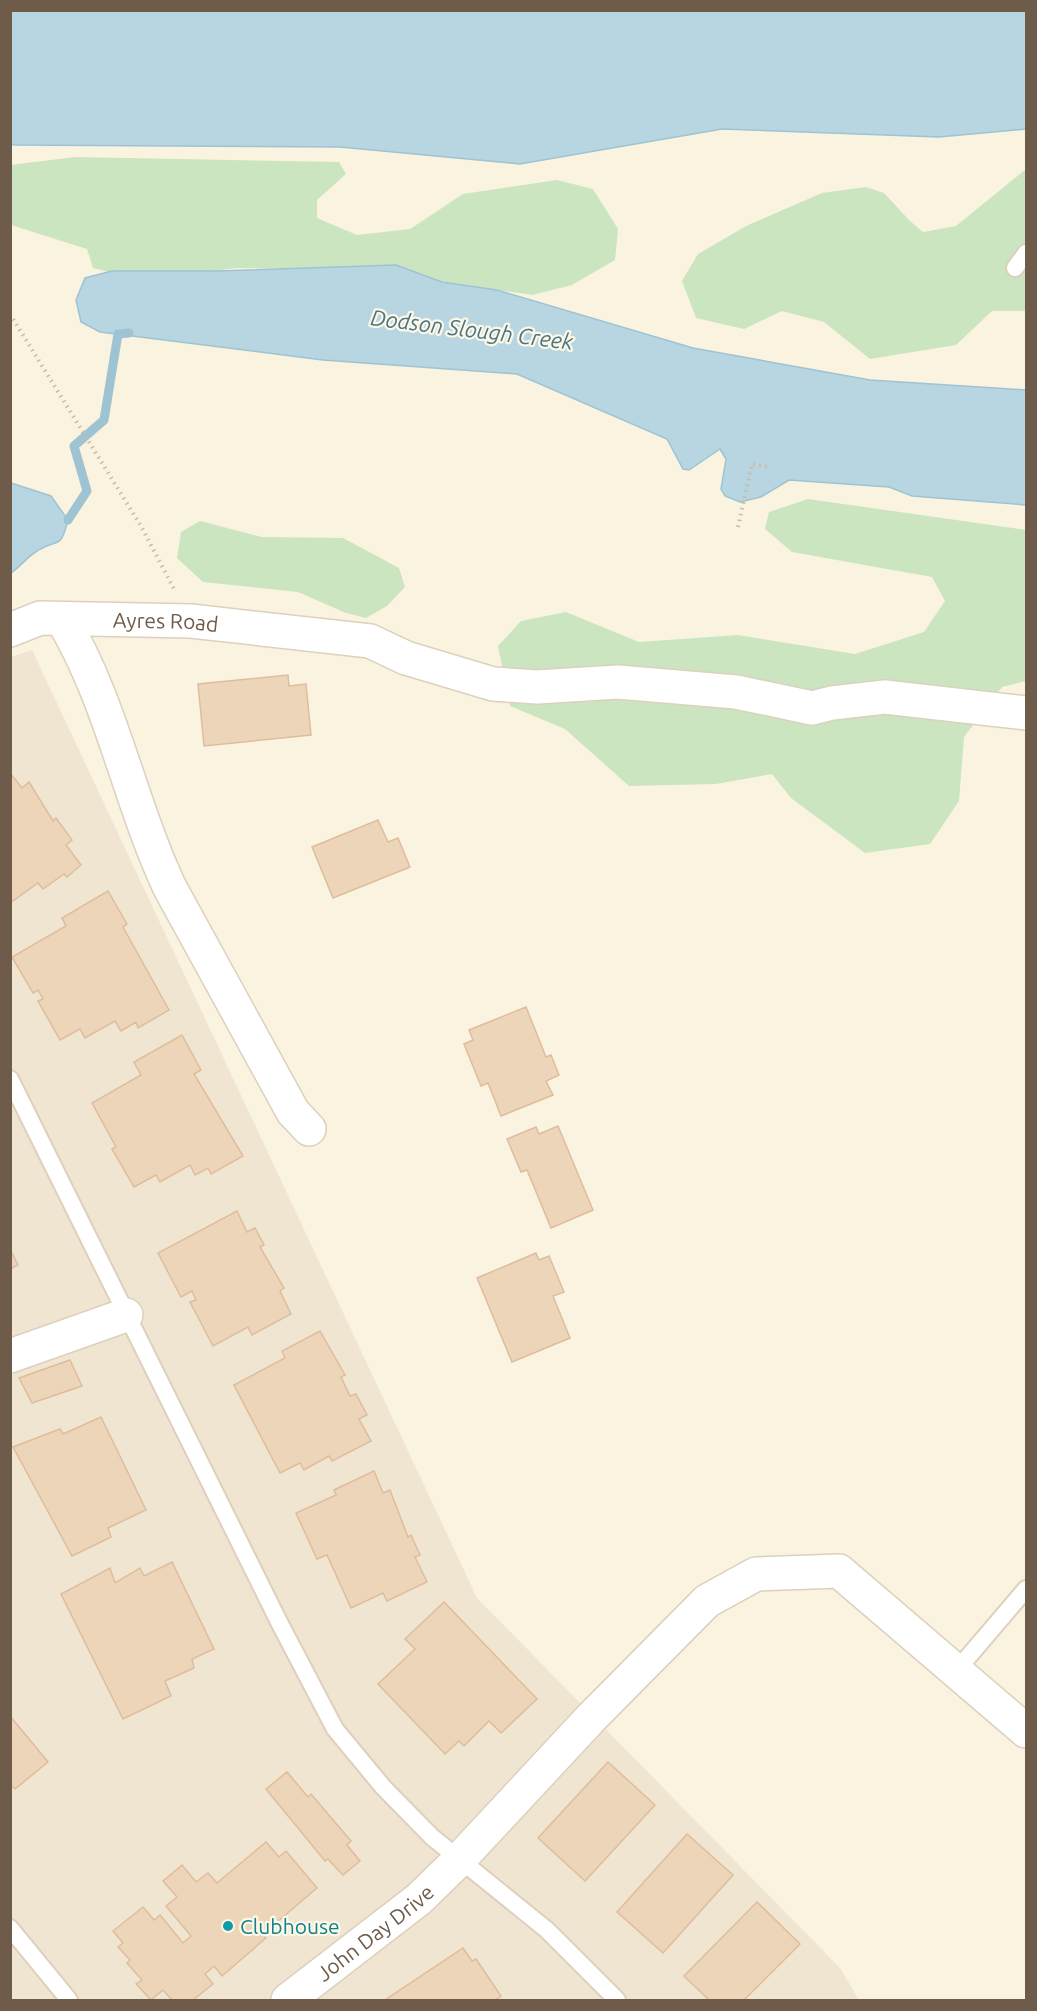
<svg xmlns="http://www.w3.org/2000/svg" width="1037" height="2011" font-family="Ubuntu,sans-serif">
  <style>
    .residential { fill: #f0e5d0 }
    .green { fill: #cbe5c1 }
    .water { fill: #b7d6e1; stroke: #9ec3d2; stroke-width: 1.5 }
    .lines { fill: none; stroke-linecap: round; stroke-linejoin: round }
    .stream { stroke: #9ec3d2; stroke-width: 9 }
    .building { fill: #edd5ba; stroke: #debd9c; stroke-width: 1.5 }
    .service-casing { stroke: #ddd0bd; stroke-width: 20 }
    .minor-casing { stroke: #ddd0bd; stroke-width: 36 }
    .path { stroke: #d1b89e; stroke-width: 4; stroke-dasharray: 1.5 4.5; stroke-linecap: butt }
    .service { stroke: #fff; stroke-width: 16 }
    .minor { stroke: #fff; stroke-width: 33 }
    .culture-dot { fill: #0f9aa8; stroke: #fdf7e6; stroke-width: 2 }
    .labels { text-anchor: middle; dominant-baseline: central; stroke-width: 4.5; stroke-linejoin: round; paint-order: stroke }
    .street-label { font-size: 21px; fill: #6e5b4a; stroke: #fdf7e6 }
    .culture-label { font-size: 21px; fill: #0d838f; stroke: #fdf7e6; text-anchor: start }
    .water-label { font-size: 22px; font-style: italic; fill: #497587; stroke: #fdf7e6 }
  </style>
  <rect width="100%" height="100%" fill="#faf3e0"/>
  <polygon class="residential" points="32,650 477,1598 840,1968 859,2000 11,2000 10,657"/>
  <g class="green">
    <polygon points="75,157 339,162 346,174 317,200 317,218 357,235 410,229 463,194 557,180 593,189 618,229 615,260 572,285 532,295 361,269 237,268 142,280 93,268 87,249 11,225 10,165"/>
    <polygon points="1026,169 1026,311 992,311 956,345 870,359 824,322 782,311 744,329 696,318 682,281 698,254 746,226 822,193 866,187 884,193 910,221 923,232 956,226"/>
    <polygon points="808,499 1026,530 1026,681 1002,687 964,737 959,801 930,844 865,853 791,798 772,774 716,784 629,786 565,729 510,706 498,646 521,621 566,612 639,642 738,635 855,654 924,632 945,601 932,577 792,552 765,529 769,512"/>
    <polygon points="200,521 262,537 343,538 399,568 405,587 387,606 366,618 346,613 298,592 203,582 177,558 181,532"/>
  </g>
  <g class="water">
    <polygon points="10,11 1026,11 1026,129 939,137 722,129 520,164 340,147 14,145 10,144"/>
    <polygon points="396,265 442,282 497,290 693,348 870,380 1026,390 1026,505 912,496 889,487 789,480 761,497 740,502 725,496 721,489 726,459 720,449 689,470 683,469 667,439 517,374 323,360 100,332 81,322 76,300 85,278 112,271 217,271"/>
    <path d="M11,483l40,13 17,24c-8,32 -10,17 -31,31 -10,6 -17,16 -26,22z"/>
  </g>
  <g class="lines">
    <polyline class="stream" points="68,520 87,491 74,446 104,420 118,334 129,333"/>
  </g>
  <g class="building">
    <polygon points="288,675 289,686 306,684 311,735 204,746 198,684"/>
    <polygon points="10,773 22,788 29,782 53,821 56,818 72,840 66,845 81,865 67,877 64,874 43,889 38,883 10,903"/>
    <polygon points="378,820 388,842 398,838 410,867 333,898 312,847"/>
    <polygon points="108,891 127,924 123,927 169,1010 138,1028 136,1022 121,1031 115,1021 85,1038 80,1029 60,1040 38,1001 43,999 38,990 33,993 12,957 66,926 62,918"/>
    <polygon points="526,1007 546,1057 551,1055 559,1075 546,1081 553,1095 501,1116 488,1083 481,1086 464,1044 473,1040 469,1030"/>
    <polygon points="182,1035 201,1070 194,1074 243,1156 211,1174 208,1168 195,1175 190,1165 160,1182 156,1175 134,1187 112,1149 116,1147 92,1103 141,1075 134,1062"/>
    <polygon points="558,1126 593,1210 551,1228 527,1170 521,1172 507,1139 536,1127 539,1134"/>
    <polygon points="237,1211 247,1232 255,1228 264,1245 260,1247 284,1288 280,1291 291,1314 252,1335 248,1327 213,1346 190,1302 196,1300 192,1291 181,1297 158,1253"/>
    <polygon points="10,1249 18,1265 10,1269"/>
    <polygon points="536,1253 539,1260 549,1256 564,1292 553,1296 570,1338 512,1362 477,1278"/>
    <polygon points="320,1331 345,1375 341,1377 350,1396 356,1394 367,1415 359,1419 371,1441 332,1461 329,1456 304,1470 300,1463 280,1473 234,1385 285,1358 282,1351"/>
    <polygon points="70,1360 82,1386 32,1403 19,1378"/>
    <polygon points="101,1417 146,1510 108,1528 111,1537 72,1556 13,1447 60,1429 63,1434"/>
    <polygon points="374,1471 383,1493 390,1490 408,1537 411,1535 420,1555 415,1557 427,1582 387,1601 383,1593 351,1608 327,1555 317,1559 296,1513 336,1495 334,1490"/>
    <polygon points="172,1562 214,1649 192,1659 194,1668 165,1681 171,1696 123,1719 61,1594 110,1568 115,1583 140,1568 144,1576"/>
    <polygon points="444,1602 537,1699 501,1733 489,1721 464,1746 459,1741 445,1754 378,1684 415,1649 405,1639"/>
    <polygon points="10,1716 48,1762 15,1789 10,1784"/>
    <polygon points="608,1762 655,1805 585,1881 538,1838"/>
    <polygon points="287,1772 308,1797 311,1794 351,1841 347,1845 360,1861 343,1875 328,1859 325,1861 266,1789"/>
    <polygon points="687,1834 733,1875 663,1953 617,1912"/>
    <polygon points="266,1842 279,1857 286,1851 317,1888 263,1934 266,1938 222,1976 214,1966 205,1974 213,1984 193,2000 172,2000 163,1990 151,2000 136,1984 142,1980 127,1963 130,1960 118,1947 123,1943 113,1931 143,1907 154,1920 160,1915 183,1943 191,1936 166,1906 177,1897 163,1881 182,1865 196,1882 208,1873 217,1883"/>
    <polygon points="757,1902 800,1944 744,2000 709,2000 684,1976"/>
    <polygon points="463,1948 472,1961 476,1959 501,1996 495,2000 385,2000"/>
  </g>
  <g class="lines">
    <g class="service-casing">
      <g id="service">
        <polyline points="1015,268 1026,253"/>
        <polyline points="10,1079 279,1622 335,1729 383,1787 432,1837 547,1930 617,2000"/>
        <polyline points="957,1670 1026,1589"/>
        <polyline points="10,1928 69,2000"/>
      </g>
    </g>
    <g class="minor-casing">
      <g id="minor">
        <path d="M62,619c50,83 67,182 108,269l123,224 16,17"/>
        <path id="s1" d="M10,630l30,-12 151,3 179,20 36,17 87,26 44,3 81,-5 118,10 76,16 20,-5 53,-6 141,16"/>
        <polyline points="10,1356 126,1315"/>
        <path id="s2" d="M288,2000l131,-101 39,-38 134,-144 115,-116 49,-27 83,-3 187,160"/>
      </g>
    </g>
    <g class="path">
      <polyline points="10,314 141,526 174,589"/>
      <polyline points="738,527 752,464 770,467"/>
    </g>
    <use href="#service" class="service"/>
    <use href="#minor" class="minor"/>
  </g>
  <circle class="culture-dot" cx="228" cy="1926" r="6"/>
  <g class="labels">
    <g class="street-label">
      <text stroke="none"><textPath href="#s1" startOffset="158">Ayres Road</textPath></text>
      <text stroke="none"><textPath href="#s2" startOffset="110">John Day Drive</textPath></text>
    </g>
    <g class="culture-label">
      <text x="240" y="1926">Clubhouse</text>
    </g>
    <g class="water-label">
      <text transform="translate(472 329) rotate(7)">Dodson Slough Creek</text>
    </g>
  </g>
  <rect width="1037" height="2011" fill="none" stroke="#6e5b4a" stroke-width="24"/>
</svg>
